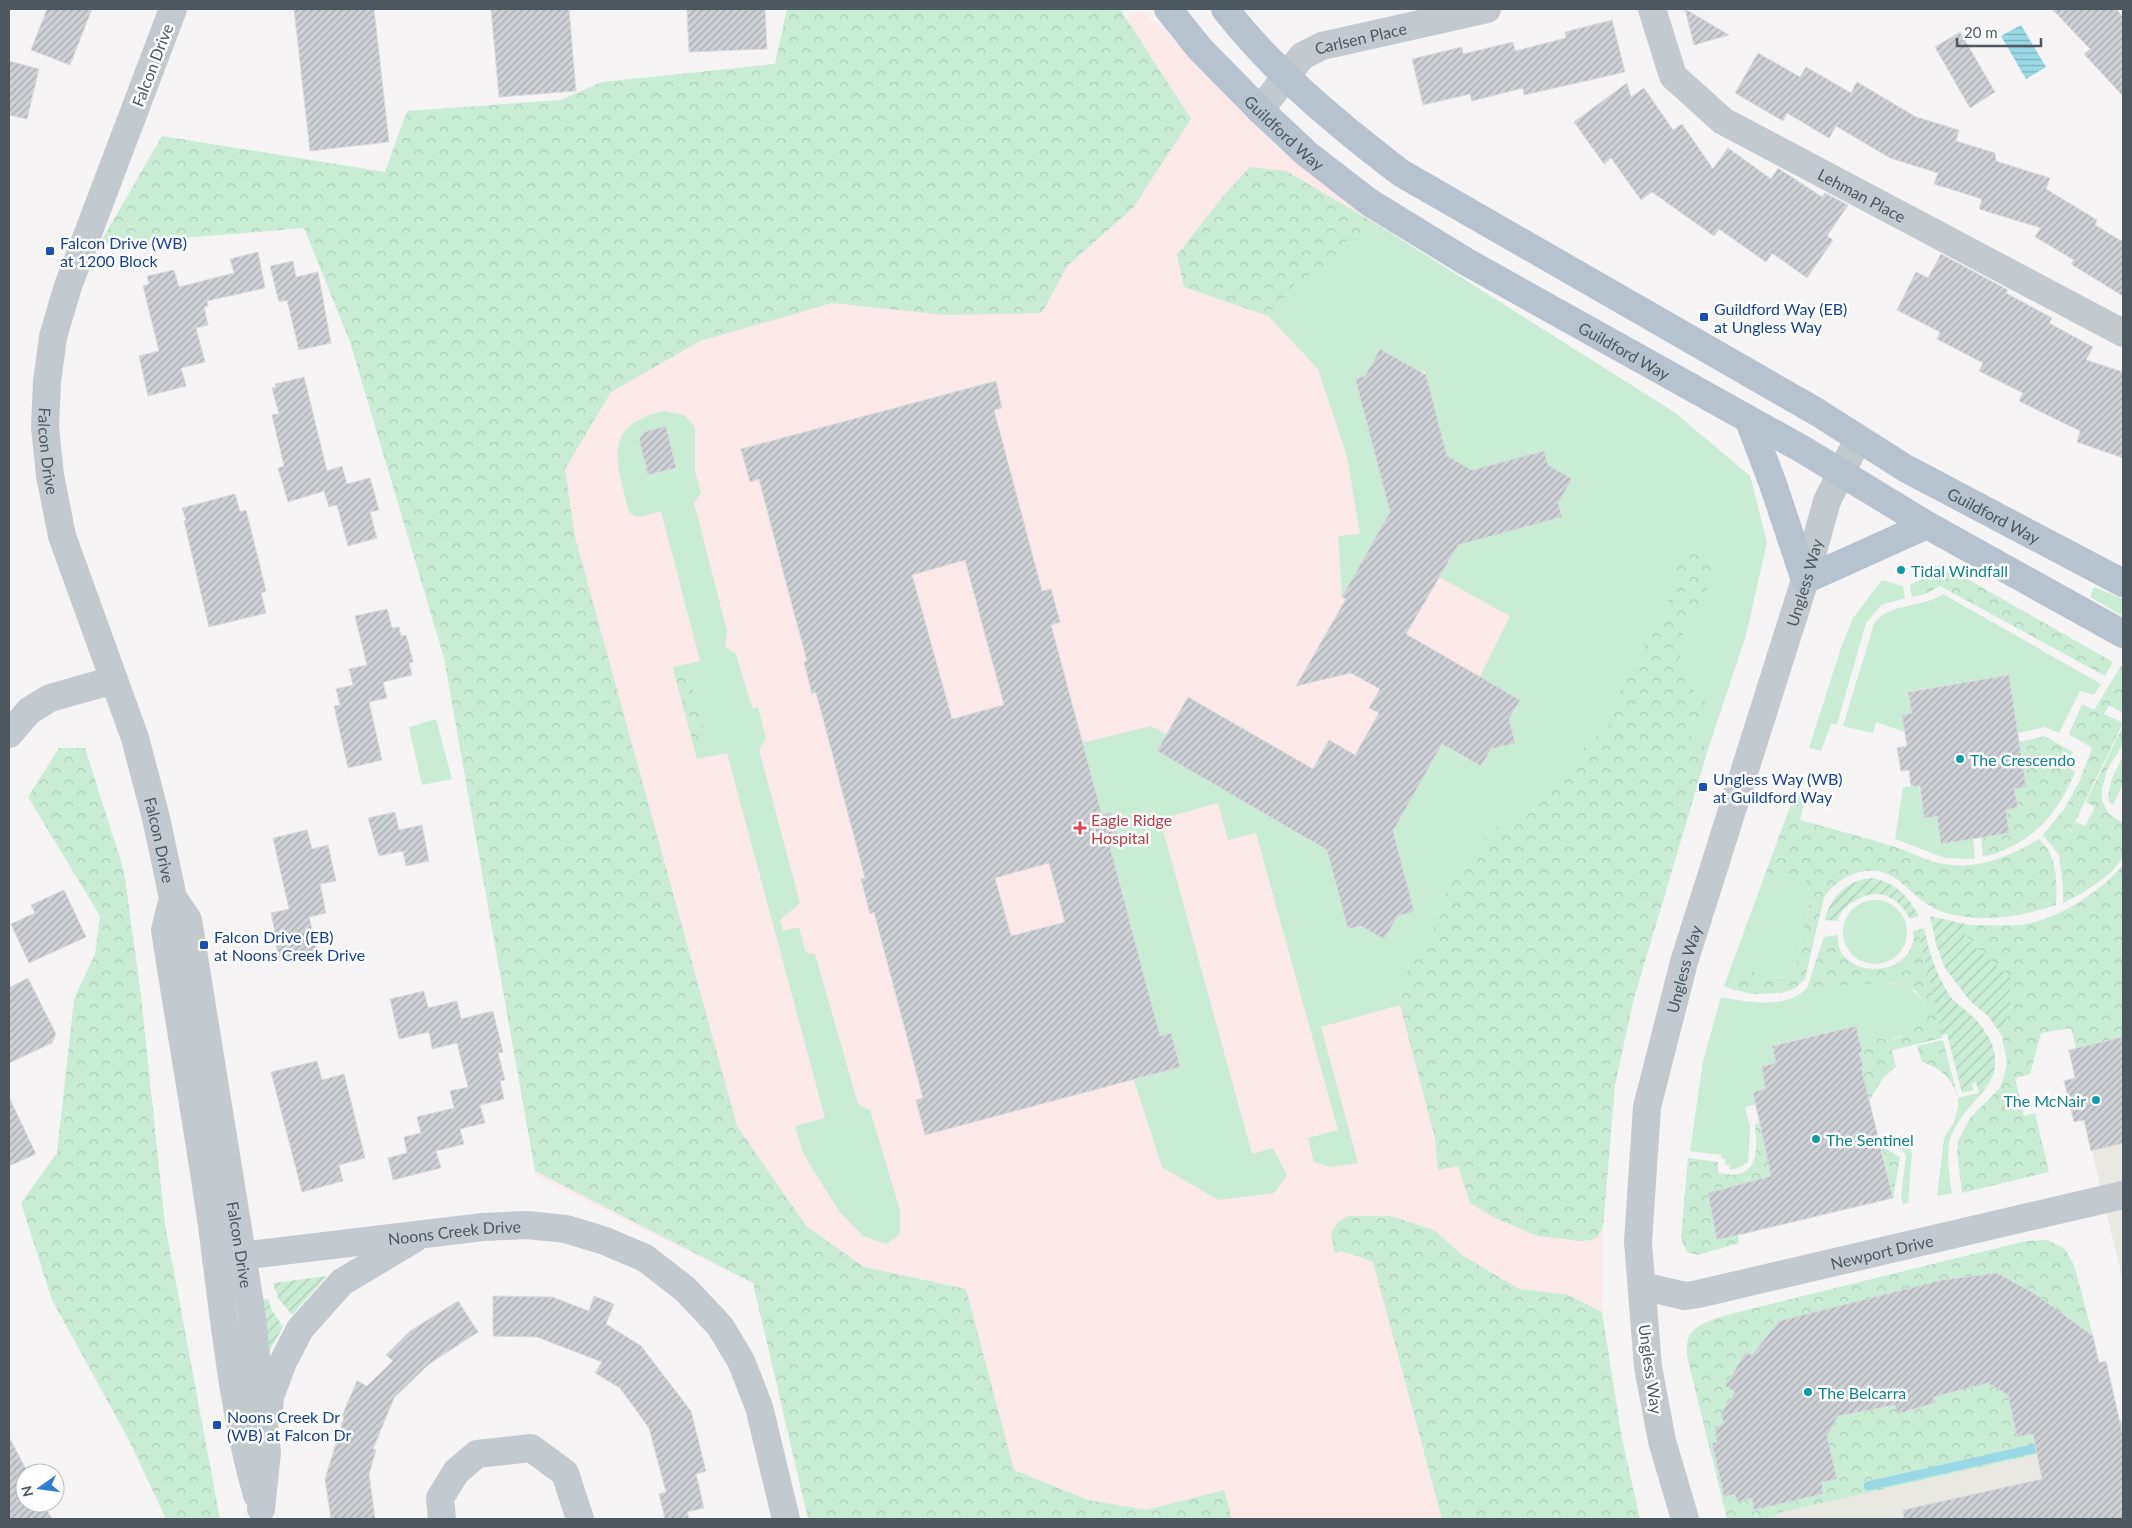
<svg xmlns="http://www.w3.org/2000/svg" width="2132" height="1528" font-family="Lato,sans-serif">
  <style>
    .commercial { fill: #eae8e2 }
    .medical { fill: #fae9e8 }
    .grass { fill: #c8ecd4 }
    .forest { fill: url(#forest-crowns) }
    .garden { fill: url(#garden-furrows) }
    .water { fill: url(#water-rules) }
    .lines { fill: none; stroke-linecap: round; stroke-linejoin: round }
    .stream { stroke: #99d8e4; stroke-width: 9 }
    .building { fill: url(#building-hatch); stroke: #d8dadd; fill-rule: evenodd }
    .minor { stroke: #c2cad0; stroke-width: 28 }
    .major { stroke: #b6c3ce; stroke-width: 28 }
    .transit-dot { fill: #1a4fb4; stroke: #fff; stroke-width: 2 }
    .culture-dot { fill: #0f9aa8; stroke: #fff; stroke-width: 2 }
    .health-dot { fill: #e0444e; stroke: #fff; stroke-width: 2 }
    .labels { text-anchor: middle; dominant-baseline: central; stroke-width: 5; stroke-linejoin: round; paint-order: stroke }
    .street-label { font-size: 16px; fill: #4c575f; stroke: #fff }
    .transit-label { font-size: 16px; fill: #164399; stroke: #fff; text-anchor: start }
    .culture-label { font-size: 16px; fill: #0d838f; stroke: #fff; text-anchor: start }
    .health-label { font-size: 16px; fill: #be3a42; stroke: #fff; text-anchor: start }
  </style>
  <defs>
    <pattern id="forest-crowns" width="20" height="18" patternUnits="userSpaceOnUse" patternTransform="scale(1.25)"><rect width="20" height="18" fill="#c8ecd4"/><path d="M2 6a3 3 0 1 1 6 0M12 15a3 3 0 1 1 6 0" fill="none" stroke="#adccb8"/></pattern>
    <pattern id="garden-furrows" width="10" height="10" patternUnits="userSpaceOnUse" patternTransform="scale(1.25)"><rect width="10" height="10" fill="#c8ecd4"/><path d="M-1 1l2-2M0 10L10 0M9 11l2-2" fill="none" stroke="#adccb8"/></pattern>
    <pattern id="water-rules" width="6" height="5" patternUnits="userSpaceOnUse" patternTransform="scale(1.25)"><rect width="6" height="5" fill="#99d8e4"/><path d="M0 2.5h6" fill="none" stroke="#7fb2bc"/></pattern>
    <pattern id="building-hatch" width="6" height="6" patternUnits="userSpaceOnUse" patternTransform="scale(1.25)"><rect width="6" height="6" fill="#cdd0d4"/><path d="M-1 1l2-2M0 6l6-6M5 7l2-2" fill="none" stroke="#a9acaf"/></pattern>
  </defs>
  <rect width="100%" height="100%" fill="#f5f3f3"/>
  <g class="commercial">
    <polygon points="2123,1143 2123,1281 2092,1151"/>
    <polygon points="2123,1435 2123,1519 1766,1519 1775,1517 1777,1513"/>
  </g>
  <polygon class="medical" points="1142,11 1383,228 1674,412 1750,476 1767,542 1746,635 1708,749 1633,1002 1615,1085 1603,1227 1602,1312 1622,1439 1640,1519 809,1519 753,1283 536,1176 385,324"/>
  <g class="grass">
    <polygon points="1383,228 1674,412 1750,476 1767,542 1746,635 1708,749 1690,736 1708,704 1678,674 1682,630 1703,601 1678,552 1674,588 1653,632 1625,676 1608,726 1578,753 1550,790 1498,825 1455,868 1433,928 1409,961 1400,1005 1321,1027 1358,1163 1330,1167 1314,1162 1308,1138 1338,1130 1256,833 1228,840 1218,803 1160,819 1252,1154 1273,1148 1287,1175 1274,1193 1218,1200 1162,1167 1134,1080 1180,1067 1171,1033 1160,1036 1110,847 1120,844 1112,813 1102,815 1082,743 1151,726 1166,734 1157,751 1327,850 1348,929 1361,926 1384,939 1398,916 1414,911 1393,831 1442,744 1481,766 1491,749 1515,743 1480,677 1510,616 1439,577 1458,545 1562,517 1544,451 1472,470 1447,456 1425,371 1408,375 1405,363 1380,349 1365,376 1355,379 1390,512 1342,597 1338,536 1360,534 1347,456 1318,369 1268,316 1298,281 1336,264 1348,238"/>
    <path d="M664,411l20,4 11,12v44l6,22 -7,10 33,128 -2,15 11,8 16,54 6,-1 8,31 -7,12 41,153 -20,17 3,11 16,-4 7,26 9,1 43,150 12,6 30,100v24l-14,10 -23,-8 -24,-25 -35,-56 -9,-29 30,-8 -98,-365 -30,6 -24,-92 27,-6 -39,-150c-11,2 -22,10 -32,1 -12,-49 -29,-86 35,-101z"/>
    <polygon points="1882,580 1903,586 1905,598 1881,605 1866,623 1837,724 1831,724 1821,751 1809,748 1840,651 1853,618"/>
    <polygon points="2094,587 2123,599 2123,616 2090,597"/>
    <path d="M1943,594l158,90 -7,11 -14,-4 -21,42 -14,-6 -27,6 -9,-58 -100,16 3,22 -10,2 3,17 -29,-10 -3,11 -30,-7 31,-102c15,-22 47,-15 69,-30z"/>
    <polygon points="436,719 452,779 422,785 409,727"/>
    <polygon points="1919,786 1924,818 1937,816 1941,843 1973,838 1975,859 1945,858 1895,839 1903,787"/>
    <polygon points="1788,874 1805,878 1811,897 1796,964 1787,977 1735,979 1732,989 1724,986 1760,888"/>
    <circle cx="1875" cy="932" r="32"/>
    <path d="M1873,982c24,0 37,2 52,21 1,7 -2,13 -6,18 -18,22 -34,19 -59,18l-5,-13 -83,19 4,18 -14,3 4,23 -13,3 3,12 -11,3 5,20 -2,35c-6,4 -12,9 -19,7l1,-4h-5v-6h-3l-1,-4 -31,-4 13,-90 18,-64c25,5 66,13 86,-9z"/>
    <path d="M1978,1093l1,3c-34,39 -34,46 -27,97l-15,3 7,-58 10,-16 4,-16v-8z"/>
    <polygon points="1889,1137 1896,1143 1909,1146 1912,1154 1908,1203 1903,1204 1901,1196 1906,1155 1903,1151 1882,1138"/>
  </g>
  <g class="forest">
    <polygon points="787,9 1120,9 1191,119 1133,208 1067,266 1042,313 945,315 832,303 700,341 611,392 565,469 575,537 737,1126 806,1226 864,1267 966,1289 1014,1470 1088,1500 1146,1510 1224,1490 1232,1519 808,1519 753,1283 535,1171 444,658 350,342 304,228 99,245 162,136 385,172 407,111 561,100 602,82 775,64"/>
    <polygon points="1250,167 1286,171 1383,228 1348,238 1336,264 1298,281 1268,316 1184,287 1177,255 1224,195"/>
    <polygon points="1677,552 1699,554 1713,568 1703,601 1683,630 1678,674 1708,704 1691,736 1708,749 1633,1002 1615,1085 1603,1227 1597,1237 1592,1240 1581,1241 1538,1236 1497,1219 1470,1203 1458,1166 1438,1170 1435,1138 1400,1005 1409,961 1433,928 1455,868 1498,825 1550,790 1578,753 1608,726 1625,676 1653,632 1674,588"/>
    <polygon points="1932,564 1953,571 2113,662 2105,676 1940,586 1926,594 1912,597 1910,585 1922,579"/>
    <path d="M2121,666l2,1v46l-14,-8 -5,9 19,9 -60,124 13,-25 9,4 10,-19 -9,-5 37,-76v18l-16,26 -5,19v12l7,13 14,9c0,9 3,22 0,31 -6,21 -42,40 -60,49v-17l-4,-31 -16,-20 22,-27 15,-28 12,-32 -23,-14 13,-30 12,6z"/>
    <path d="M683,675c15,20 24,43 18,68l-7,4 -19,-71z"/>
    <path d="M2044,736l29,16 -5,15 7,5c-18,44 -44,73 -92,85l-2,-20 28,-5 -3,-22 12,-3 -4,-18 12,-2 -7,-45z"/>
    <polygon points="59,748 85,748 124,871 141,996 165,1224 220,1519 166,1519 129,1440 52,1300 21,1203 57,1153 74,999 95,954 100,916 28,797"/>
    <path d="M2123,757v27l-10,21 -4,-3c-3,-15 7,-32 14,-45z"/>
    <path d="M1797,788l10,3 -7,29c32,9 64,17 95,27 13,4 24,10 36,14 39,12 74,-2 108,-22 19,18 18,42 17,66 -35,12 -73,18 -110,8 -36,-9 -47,-53 -89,-40 -14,4 -24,12 -33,24l-19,82 -11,10 -13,4 -30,1 -19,-5c3,-11 6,-14 17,-19l18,8 20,-1 9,-13 15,-67 -6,-19 -17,-4 -28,14z"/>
    <path d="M2123,865v172l-47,11 -5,-20 -30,5 -11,41 -15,4 9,38 11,-3 14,59 -87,21 -5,-42 1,-10 12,-23 30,-30 4,-12 3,-13 -5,-27 8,-30 1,-28 -39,-34 -7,-9 4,-10c17,0 34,1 51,0 35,-4 81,-33 103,-60z"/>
    <path d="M1918,930l25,108 -51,12 4,17 -13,11 -14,23 -2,-7 -14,-25 8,-3 -2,-13 3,-2 -2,-12h34l7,-2 20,-19 5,-10 -1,-5 -9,-12 -22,-9 -87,6 17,-51 13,-2c1,5 2,15 5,19 22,28 76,15 71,-23z"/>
    <path d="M1943,1040l15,58c-6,-20 -16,-29 -36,-36l-5,-16z"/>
    <path d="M1759,1123l8,34 22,14 -81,22 9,46 21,-4 1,8 -41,12 -11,-3 -6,-14 7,-80 30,4v11c6,0 14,3 20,1 23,-6 18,-32 17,-50z"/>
    <polygon points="1878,1144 1900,1157 1893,1198 1883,1151 1864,1156"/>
    <polygon points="1348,1216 1391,1216 1434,1230 1462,1255 1519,1289 1569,1295 1602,1312 1622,1439 1640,1519 1442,1519 1373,1262 1342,1251 1334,1253 1331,1232 1338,1222"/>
    <path d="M2048,1240l17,9 9,16 19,71 -96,-63 -55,7 -163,41 -27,34 -6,-3 -21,34 10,6 -13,22 2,10 -9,3 2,15 -5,2 12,53 11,-3 2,8 15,-4 2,12 69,-16 -1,-13 15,-2 -10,-43 11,-20 48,-9 5,-18 6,25 37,-11 -4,-22 14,13 44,-11 20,12 9,42 16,-3 2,12 88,-26v15l-345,78 -3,4 -9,2h-39l-40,-163c0,-7 -1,-17 4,-23 10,-12 28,-15 43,-20l292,-72z"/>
  </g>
  <g class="garden">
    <path d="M1873,878c24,6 34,17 46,38l-9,3c-11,-22 -33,-33 -55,-18 -9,5 -15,10 -17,20l-13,-1c6,-25 22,-40 48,-42z"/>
    <polygon points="1930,916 1969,925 1965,935 1972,944 2011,978 2010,1006 2002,1036 1989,1017 1970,1001 1945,968 1936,944"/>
    <path d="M1924,928c5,24 12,46 26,68 5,7 14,12 20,18 26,25 37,53 9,82l-3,-14 -4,1 1,7 -11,3 -15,-59 -5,1 -24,-105z"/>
    <polygon points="327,1276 292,1315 278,1298 273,1283"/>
    <polygon points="268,1299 272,1310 283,1327 268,1353 259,1300"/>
  </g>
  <polygon class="water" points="2021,25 2046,67 2026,79 2001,36"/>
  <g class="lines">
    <polyline class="stream" points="1868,1486 2046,1446"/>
  </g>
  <g class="building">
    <polygon points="47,9 92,9 70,65 31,50"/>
    <polygon points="294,9 374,9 389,142 310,151"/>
    <polygon points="491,9 569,9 576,91 499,97"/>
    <polygon points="687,9 765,9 767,49 689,52"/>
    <polygon points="1685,9 1729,35 1694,45"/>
    <polygon points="2052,9 2116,9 2123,17 2123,96 2084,54 2090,49"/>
    <polygon points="1612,20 1625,72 1524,95 1523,88 1472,101 1470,94 1423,105 1412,59 1462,47 1463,54 1513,42 1515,51 1566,38 1565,32"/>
    <polygon points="1960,32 1995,92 1970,108 1935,47"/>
    <polygon points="1758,53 1800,77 1806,67 1851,93 1857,82 1916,117 1959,130 1956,141 1995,153 1996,161 2050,178 2046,189 2097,220 2095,225 2123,242 2123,296 2071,264 2074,260 2035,237 2041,228 1979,209 1982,199 1934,184 1938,173 1890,158 1836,126 1829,138 1787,113 1783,121 1735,93"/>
    <polygon points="9,61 39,69 27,119 9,115"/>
    <polygon points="1627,83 1631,97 1644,88 1673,130 1682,124 1713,169 1728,148 1771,179 1778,168 1822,197 1825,193 1848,205 1827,236 1833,240 1807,278 1772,253 1766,262 1719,229 1714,236 1652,192 1641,200 1611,158 1604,164 1574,122"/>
    <polygon points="258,252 265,288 207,301 208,306 204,307 208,325 196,328 205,362 181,368 186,386 148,396 139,356 159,351 143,286 149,284 147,276 174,270 179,287 234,273 230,259"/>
    <polygon points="1941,254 2008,290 2006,293 2052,318 2049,323 2093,347 2086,360 2123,372 2123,458 2077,442 2080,431 2019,401 2023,393 1979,371 1983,363 1937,339 1940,332 1897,310 1916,272 1928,278"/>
    <polygon points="293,261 296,277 318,272 331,343 299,350 287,300 279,302 270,266"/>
    <polygon points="1380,349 1426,375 1447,456 1472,470 1544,451 1548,465 1572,479 1558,503 1562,517 1458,545 1406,634 1520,700 1509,719 1515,743 1491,749 1481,766 1442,744 1393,831 1414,911 1398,916 1384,939 1361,926 1348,929 1327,850 1157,751 1188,697 1313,769 1329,740 1355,755 1379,713 1369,708 1380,689 1351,673 1296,686 1346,599 1342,597 1390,512 1355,378 1365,376"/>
    <polygon points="304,377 327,471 342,466 347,484 370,478 379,510 370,512 377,538 348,546 337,505 329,507 324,491 288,502 278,468 284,466 272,415 279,414 272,388 276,387 275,384"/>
    <path d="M996,381l6,27 -8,2 48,181 9,-2 9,33 -9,3 51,190 9,-3 9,32 -10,3 50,189 11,-3 9,34 -255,68 -9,-35 7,-2 -49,-186 -4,2 -9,-35 4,-1 -49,-186 -4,2 -8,-32 3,-1 -28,-105 -20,-77 -9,3 -9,-33zM965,560l39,145 -52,14 -40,-144zM1049,863l16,59 -54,14 -16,-58z"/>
    <polygon points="666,426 676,468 648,475 639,439 644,432"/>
    <polygon points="235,494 240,512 246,510 259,562 266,591 261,593 266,613 209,627 184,521 186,520 182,508"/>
    <polygon points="387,609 392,628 399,627 401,636 406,635 413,662 409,663 412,675 383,682 387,698 369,702 382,760 348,768 334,706 340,705 336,689 353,685 349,669 367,665 355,616"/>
    <polygon points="2009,675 2026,787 2014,789 2018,807 2006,810 2009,833 1941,844 1937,816 1924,818 1920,786 1911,786 1909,770 1901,771 1897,748 1907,746 1902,715 1912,713 1908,692"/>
    <polygon points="395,812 399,830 422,825 429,861 406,866 403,851 379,856 368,818"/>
    <polygon points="307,830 312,849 328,845 336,881 320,884 326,913 309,917 317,950 279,959 273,933 275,932 271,913 289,909 273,838"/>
    <polygon points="64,890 86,937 29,963 11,924 35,913 31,905"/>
    <polygon points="28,978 56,1034 52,1043 9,1063 9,988"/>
    <polygon points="424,991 428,1008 457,1001 461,1019 493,1011 503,1052 498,1053 505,1080 500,1081 504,1099 480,1105 485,1123 460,1129 464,1144 436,1151 441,1168 393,1180 388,1158 407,1153 404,1137 421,1133 417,1117 454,1108 450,1091 468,1087 457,1043 432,1049 429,1032 399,1039 390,999"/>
    <polygon points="1856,1026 1862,1051 1859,1053 1863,1066 1861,1067 1893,1198 1717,1240 1708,1193 1771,1176 1753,1092 1765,1089 1762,1066 1776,1063 1772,1046"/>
    <polygon points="2123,1037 2123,1143 2091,1151 2084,1120 2074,1122 2064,1081 2075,1078 2069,1050"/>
    <polygon points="317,1061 322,1080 344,1074 365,1158 339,1165 343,1181 302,1192 271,1072"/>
    <polygon points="9,1097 36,1154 9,1166"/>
    <polygon points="1997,1273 2035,1294 2093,1336 2099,1363 2106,1361 2123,1436 2123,1519 1904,1519 1903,1510 2042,1479 2033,1434 2017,1437 2008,1395 1988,1383 1933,1397 1935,1403 1897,1414 1895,1405 1838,1416 1827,1436 1837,1479 1822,1482 1823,1494 1754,1510 1752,1498 1737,1502 1735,1494 1724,1497 1712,1443 1717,1442 1715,1427 1724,1424 1721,1414 1735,1392 1725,1386 1746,1352 1752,1355 1779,1321 1942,1280"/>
    <polygon points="493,1296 552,1297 589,1311 594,1296 614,1304 606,1324 641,1346 691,1411 706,1471 696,1474 704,1508 687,1512 689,1519 665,1519 659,1494 666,1492 649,1428 620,1388 595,1373 602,1362 537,1337 493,1336"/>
    <polygon points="458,1301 478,1332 429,1364 394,1398 373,1449 376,1450 369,1474 375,1519 331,1519 325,1479 344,1417 342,1416 357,1381 367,1386 393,1361 386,1355 410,1331"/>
    <polygon points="9,1437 28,1473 25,1473 25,1503 43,1503 52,1519 9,1519"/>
  </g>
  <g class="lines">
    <g class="minor">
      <path id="s1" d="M173,9l-105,277 -15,51 -6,45 -2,45 5,48 12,61 73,202 21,80 17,80 15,22 63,390 16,142 -6,57"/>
      <path id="s2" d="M1652,9l21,67 50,45 400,212"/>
      <path id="s3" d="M1260,110l42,-54 20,-10 165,-37"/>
      <polyline points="9,734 29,711 50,698 114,680"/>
      <path d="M173,898l-8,32c15,98 33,197 47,296 12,90 20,181 45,269"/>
      <path id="s4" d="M216,1259l267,-32 44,-2 39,4 39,12 40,17 40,31 35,37 21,35 18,46 27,112"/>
      <path id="s5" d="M1642,1286l43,10 13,-2 425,-99"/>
      <polyline points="269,1413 270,1397 283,1362 300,1329 342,1282 414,1239"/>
      <polyline points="442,1519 440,1498 456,1472 477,1454 531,1448 565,1473 580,1519"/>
      <path id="s6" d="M1685,1519l-23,-78 -14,-74 -10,-125 9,-135 37,-145 121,-382 22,-79 31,-62"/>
    </g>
    <g class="major">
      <path id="s7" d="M1168,9l32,40 60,61 47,44 62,48 96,59 337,188 125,76 196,109"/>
      <path id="s8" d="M1225,9c49,63 112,115 176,164l416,239 88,56 218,115"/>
      <polyline points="1749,421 1773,484 1805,580 1927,525"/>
    </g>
  </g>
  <g class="transit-dot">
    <rect x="45" y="246" width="10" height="10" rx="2.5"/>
    <rect x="1699" y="312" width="10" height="10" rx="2.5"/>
    <rect x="1698" y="782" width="10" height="10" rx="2.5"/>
    <rect x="199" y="940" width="10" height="10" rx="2.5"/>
    <rect x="212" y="1420" width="10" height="10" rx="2.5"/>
  </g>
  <g class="culture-dot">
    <circle cx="1901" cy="570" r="5"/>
    <circle cx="1960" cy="759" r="5"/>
    <circle cx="2096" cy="1100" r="5"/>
    <circle cx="1816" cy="1139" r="5"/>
    <circle cx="1808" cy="1392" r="5"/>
  </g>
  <path class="health-dot" d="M1077.5 820.5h5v5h5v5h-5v5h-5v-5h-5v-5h5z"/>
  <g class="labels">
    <g class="street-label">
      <text stroke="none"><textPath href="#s3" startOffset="130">Carlsen Place</textPath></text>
      <text transform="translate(152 65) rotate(-69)">Falcon Drive</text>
      <text stroke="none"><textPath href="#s7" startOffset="170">Guildford Way</textPath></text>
      <text stroke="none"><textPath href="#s2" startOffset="295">Lehman Place</textPath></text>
      <text stroke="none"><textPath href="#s7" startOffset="575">Guildford Way</textPath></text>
      <text stroke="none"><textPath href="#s1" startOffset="464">Falcon Drive</textPath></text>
      <text stroke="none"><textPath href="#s8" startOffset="926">Guildford Way</textPath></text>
      <text stroke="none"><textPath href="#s6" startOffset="965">Ungless Way</textPath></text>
      <text stroke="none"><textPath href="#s1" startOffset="870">Falcon Drive</textPath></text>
      <text stroke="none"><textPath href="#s6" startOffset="560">Ungless Way</textPath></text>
      <text stroke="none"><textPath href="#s4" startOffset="240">Noons Creek Drive</textPath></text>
      <text stroke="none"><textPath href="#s1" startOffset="1285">Falcon Drive</textPath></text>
      <text stroke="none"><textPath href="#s5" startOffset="246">Newport Drive</textPath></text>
      <text transform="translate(1651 1369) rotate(82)">Ungless Way</text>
    </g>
    <g class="transit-label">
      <text x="60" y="242">Falcon Drive (WB)<tspan x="60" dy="18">at 1200 Block</tspan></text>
      <text x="1714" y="308">Guildford Way (EB)<tspan x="1714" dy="18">at Ungless Way</tspan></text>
      <text x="1713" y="778">Ungless Way (WB)<tspan x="1713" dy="18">at Guildford Way</tspan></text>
      <text x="214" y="936">Falcon Drive (EB)<tspan x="214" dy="18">at Noons Creek Drive</tspan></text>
      <text x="227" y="1416">Noons Creek Dr<tspan x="227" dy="18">(WB) at Falcon Dr</tspan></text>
    </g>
    <g class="culture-label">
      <text x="1911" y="570">Tidal Windfall</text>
      <text x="1970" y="759">The Crescendo</text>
      <text x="2086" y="1100" text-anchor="end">The McNair</text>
      <text x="1826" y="1139">The Sentinel</text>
      <text x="1818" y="1392">The Belcarra</text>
    </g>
    <g class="health-label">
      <text x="1091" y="819">Eagle Ridge<tspan x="1091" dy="18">Hospital</tspan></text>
    </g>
  </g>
  <rect width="2132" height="1528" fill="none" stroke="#4c575f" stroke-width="20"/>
  <g transform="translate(40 1488) rotate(256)"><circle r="24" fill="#ffffff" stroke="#b7bcbf"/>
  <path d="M0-4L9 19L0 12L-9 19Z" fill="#2f7dd3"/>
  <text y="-8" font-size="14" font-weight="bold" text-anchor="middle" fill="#4c575f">N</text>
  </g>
  <path d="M1957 38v8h84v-8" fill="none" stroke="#4c575f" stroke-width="2.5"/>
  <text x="1964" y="38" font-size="15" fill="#4c575f" stroke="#ffffff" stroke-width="4" paint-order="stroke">20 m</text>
</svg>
